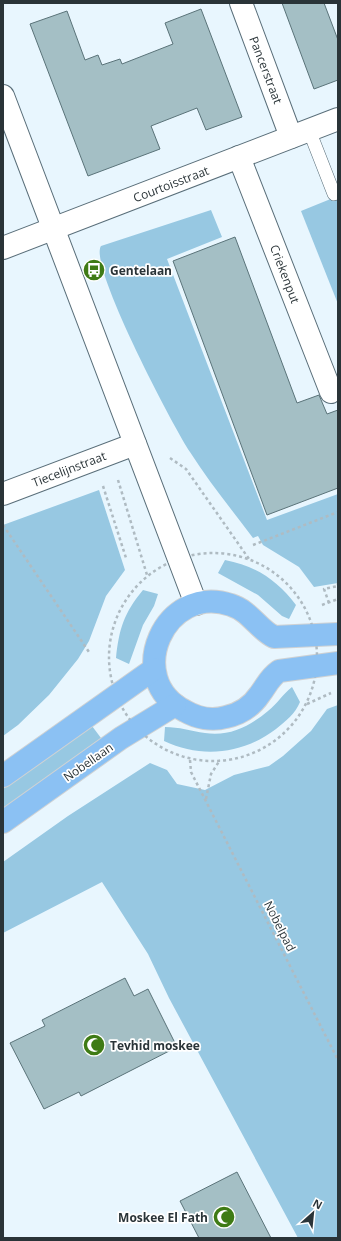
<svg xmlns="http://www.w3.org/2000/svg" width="341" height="1241" font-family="'Open Sans',sans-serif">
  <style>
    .green { fill: #97c8e2 }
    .building { fill: #a4bfc5; stroke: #5a7379 }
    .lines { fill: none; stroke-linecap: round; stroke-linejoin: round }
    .service-casing { stroke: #596e79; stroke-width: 14 }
    .minor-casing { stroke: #596e79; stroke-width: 24 }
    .tertiary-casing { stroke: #596e79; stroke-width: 24 }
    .primary-casing { stroke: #d0d2d3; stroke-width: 24 }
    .path { stroke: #afbbc2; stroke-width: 2.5; stroke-dasharray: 3 3; stroke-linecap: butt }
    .service { stroke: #fff; stroke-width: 13 }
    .minor { stroke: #fff; stroke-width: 22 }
    .tertiary { stroke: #fff; stroke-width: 22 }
    .primary { stroke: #8bc1f3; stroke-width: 22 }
    .labels { text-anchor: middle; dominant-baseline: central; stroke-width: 3.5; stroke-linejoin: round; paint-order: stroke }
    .street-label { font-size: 12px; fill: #2a3438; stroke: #fff }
    .poi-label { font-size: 12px; font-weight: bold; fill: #2a3438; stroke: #fff; text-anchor: start }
  </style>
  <rect width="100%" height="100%" fill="#e8f6fe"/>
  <g class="green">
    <polygon points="338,196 338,304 301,211"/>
    <path d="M211,210l11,27 -55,22 100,261 71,-26v89l-24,4 -15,-20 -36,-22 -5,-9 -5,2c-21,-28 -44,-56 -63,-86 -16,-24 -102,-187 -89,-206z"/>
    <polygon points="99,490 125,570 106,596 89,641 78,659 49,695 18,725 3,736 3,525"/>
    <path d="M225,560c31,6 52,20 71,45l-7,14 -7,-3 -24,-21 -40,-22z"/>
    <path d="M143,590l15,4 -4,12 -11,19 -14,39 -13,-6c3,-29 8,-45 27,-68z"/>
    <path d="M292,687l8,15c-5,12 -14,19 -24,27 -33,25 -74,30 -112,12l1,-14c14,0 26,4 40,6 24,4 45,-7 63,-22 9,-7 15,-17 24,-24z"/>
    <polygon points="338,705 338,1238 298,1238 169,998 148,954 102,882 3,933 3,862 68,816 150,763 167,770 177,784 205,790 234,775 269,766 283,756 311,731 327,709"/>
    <polygon points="92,726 101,738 3,809 3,789"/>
  </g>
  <g class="building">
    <polygon points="282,3 324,3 338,40 338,80 314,89"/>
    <polygon points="201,9 242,117 206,130 197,108 151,126 160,149 88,176 30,24 67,11 85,60 98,55 102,65 120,59 122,64 173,44 165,23"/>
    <polygon points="235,237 297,403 319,395 327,414 338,410 338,488 267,515 173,261"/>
    <polygon points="125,978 134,996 148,989 177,1047 81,1096 79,1092 44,1109 10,1043 45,1026 42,1020"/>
    <polygon points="237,1172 271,1238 199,1238 180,1201"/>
  </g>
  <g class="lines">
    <g class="service-casing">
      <polyline id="service" points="309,130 334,194"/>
    </g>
    <g class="minor-casing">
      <g id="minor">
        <polyline points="241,3 291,137"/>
        <polyline points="239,157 331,392"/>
        <polyline points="3,248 338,119"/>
        <polyline points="3,494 135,444"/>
      </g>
    </g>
    <g class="tertiary-casing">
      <polyline id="tertiary" points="3,96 196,604"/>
    </g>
    <g class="primary-casing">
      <g id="primary">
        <path d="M338,634l-64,3c-16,-8 -24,-26 -43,-32 -66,-23 -109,74 -46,106 12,7 27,10 41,6 14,-3 26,-11 34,-23 7,-9 9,-16 19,-23l59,-8"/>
        <polyline points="3,776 154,669"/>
        <polyline points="3,822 121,738 175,705"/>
      </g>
    </g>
    <g class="path">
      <polyline points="170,458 186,469 249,559"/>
      <polyline points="118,480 147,575"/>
      <polyline points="103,486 126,558"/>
      <polyline points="3,525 89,652"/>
      <polyline points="253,545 338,512"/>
      <circle cx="213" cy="657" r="104"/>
      <polyline points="329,603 324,589 338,586 338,582"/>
      <polyline points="322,605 338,599"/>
      <polyline points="307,704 331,693"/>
      <polyline points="190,760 191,772 338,1060"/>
      <polyline points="206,799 211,774 220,760"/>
    </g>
    <use href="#service" class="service"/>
    <use href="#minor" class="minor"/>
    <use href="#tertiary" class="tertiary"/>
    <use href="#primary" class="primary"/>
  </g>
  <defs>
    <g id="bus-disc" transform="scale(1.15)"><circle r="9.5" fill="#3f7b15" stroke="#fff"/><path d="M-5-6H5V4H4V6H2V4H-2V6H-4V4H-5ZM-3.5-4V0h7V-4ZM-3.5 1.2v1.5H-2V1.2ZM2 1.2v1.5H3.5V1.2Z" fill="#fff"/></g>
    <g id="mosque-disc" transform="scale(1.15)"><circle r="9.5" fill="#3f7b15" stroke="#fff"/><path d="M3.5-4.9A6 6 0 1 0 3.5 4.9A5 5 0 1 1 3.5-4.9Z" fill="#fff"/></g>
  </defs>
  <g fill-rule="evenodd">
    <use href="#bus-disc" x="94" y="270"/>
    <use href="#mosque-disc" x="94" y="1045"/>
    <use href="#mosque-disc" x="224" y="1217"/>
  </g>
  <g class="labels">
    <g class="street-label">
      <text transform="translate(266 70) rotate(69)">Pancerstraat</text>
      <text transform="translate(171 184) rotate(-21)">Courtoisstraat</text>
      <text transform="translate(285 274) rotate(69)">Criekenput</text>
      <text transform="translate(69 469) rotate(-21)">Tiecelijnstraat</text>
      <text transform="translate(88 762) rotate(-35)">Nobellaan</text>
      <text transform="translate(280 926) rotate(63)">Nobelpad</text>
    </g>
    <g class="poi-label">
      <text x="110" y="270">Gentelaan</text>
      <text x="110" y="1045">Tevhid moskee</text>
      <text x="208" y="1217" text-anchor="end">Moskee El Fath</text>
    </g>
  </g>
  <rect width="341" height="1241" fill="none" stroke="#2a3438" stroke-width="8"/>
  <g transform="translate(313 1213) rotate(27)" stroke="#ffffff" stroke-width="3" paint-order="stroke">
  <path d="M0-3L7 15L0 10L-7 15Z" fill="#2a3438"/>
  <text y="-6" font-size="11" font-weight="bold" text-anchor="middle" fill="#2a3438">N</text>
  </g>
</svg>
